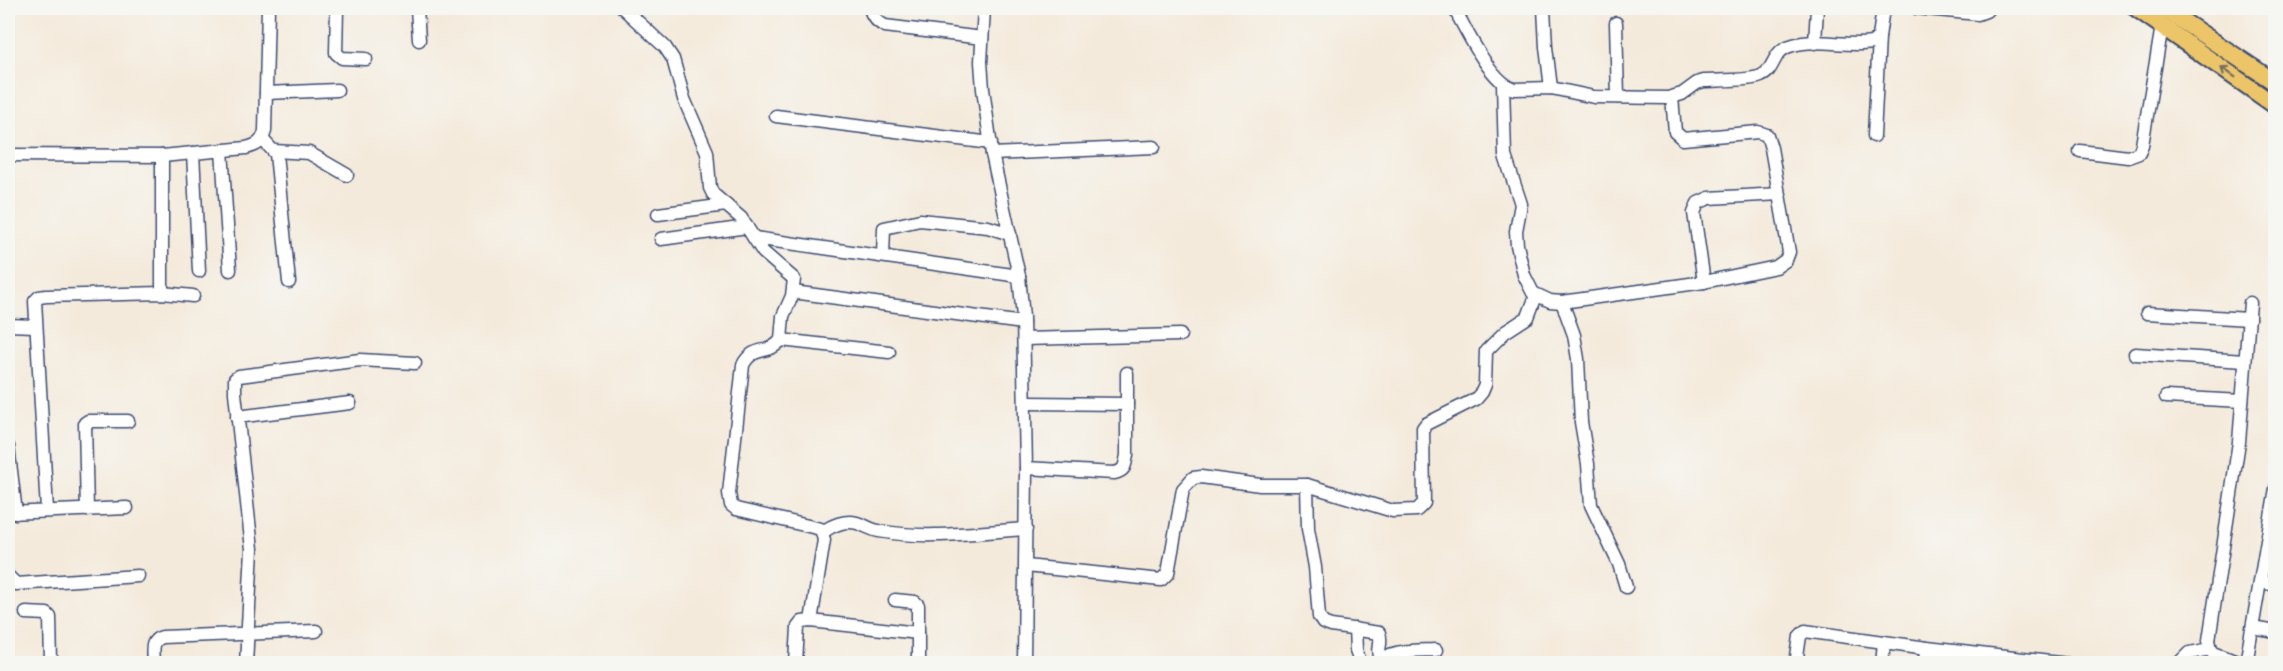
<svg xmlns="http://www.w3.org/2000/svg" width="2283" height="671" font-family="Caveat,sans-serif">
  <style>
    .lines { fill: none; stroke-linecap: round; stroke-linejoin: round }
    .minor-casing { stroke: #3c4b71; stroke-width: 15 }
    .highway-casing { stroke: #3c4b71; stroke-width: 20 }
    .minor { stroke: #fff; stroke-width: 12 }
    .highway { stroke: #edc569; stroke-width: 16 }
    .oneway { stroke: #797263 }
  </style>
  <rect width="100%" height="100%" fill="#f6f6f2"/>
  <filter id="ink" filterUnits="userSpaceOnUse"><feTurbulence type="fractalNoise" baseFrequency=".0167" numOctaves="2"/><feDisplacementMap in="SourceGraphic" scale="12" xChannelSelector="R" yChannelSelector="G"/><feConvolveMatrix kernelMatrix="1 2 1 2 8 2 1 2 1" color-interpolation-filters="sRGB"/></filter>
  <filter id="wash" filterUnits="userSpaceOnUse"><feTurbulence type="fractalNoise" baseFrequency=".008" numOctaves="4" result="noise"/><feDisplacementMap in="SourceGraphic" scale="24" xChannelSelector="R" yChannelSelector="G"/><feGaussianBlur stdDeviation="1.35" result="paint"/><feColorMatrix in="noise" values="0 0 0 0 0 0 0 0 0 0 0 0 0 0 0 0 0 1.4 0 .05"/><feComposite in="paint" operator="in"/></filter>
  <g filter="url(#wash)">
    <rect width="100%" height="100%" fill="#f4eadb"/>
  </g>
  <g filter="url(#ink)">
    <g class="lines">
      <g class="minor-casing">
        <g id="minor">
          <polyline points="337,8 336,53 342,58 366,59"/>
          <polyline points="417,8 419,40"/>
          <path d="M623,8l42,39 8,12 11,40 23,53 3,36 3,6 28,24 22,34 31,27 -2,17 -9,20 -2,24c-13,16 -27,4 -38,25l-14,128 2,12 5,4 85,20 3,11 -13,81"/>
          <path d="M870,8c2,9 7,14 15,18l97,12"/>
          <polyline points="984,8 981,62 983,89 992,154 1019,276 1023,317 1026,468 1024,664"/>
          <path d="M1454,8c12,22 36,73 60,81l37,-1 43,9 74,1 14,-4 15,-11 7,-2c13,-1 46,0 57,-5 15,-6 10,-26 32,-31 25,-7 53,2 79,-2l7,-6 3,-22 5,-7"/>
          <polyline points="1544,8 1546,47 1551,88"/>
          <polyline points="1916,8 1978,14 1986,11 1989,8"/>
          <polyline points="1616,23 1618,97"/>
          <polyline points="1815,43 1817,8"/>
          <polyline points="1503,83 1505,156 1521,204 1516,231 1517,245 1524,275 1533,293 1550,301 1562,302"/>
          <polyline points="266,93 337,90"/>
          <polyline points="776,116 991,143"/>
          <polyline points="1874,136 1879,37"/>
          <polyline points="263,140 276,154 289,282"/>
          <polyline points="222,150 230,270"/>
          <polyline points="274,151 309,153 347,175"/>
          <polyline points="2080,151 2128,157 2139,153 2142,145 2162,26"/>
          <polyline points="193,153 199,271"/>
          <polyline points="992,154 1154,147"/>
          <path d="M8,155l154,1 84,-8c11,-3 16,-5 19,-17l3,-123"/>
          <polyline points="162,156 162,293"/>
          <polyline points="658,214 726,205"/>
          <polyline points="754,238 1019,276"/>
          <polyline points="661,239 747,227"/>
          <polyline points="883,256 884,228 920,220 988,227 1010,234"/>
          <polyline points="1704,282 1694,213 1698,203 1709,198 1780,194"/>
          <polyline points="793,292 1023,323"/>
          <polyline points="2147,313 2249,319"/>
          <polyline points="8,325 35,326"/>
          <polyline points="1024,339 1180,335"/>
          <polyline points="781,340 889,352"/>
          <polyline points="2135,354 2245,361"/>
          <polyline points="2166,397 2242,401"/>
          <polyline points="1026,403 1127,404"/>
          <polyline points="237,417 350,403"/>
          <polyline points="8,446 16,513"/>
          <path d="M1026,468l88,5c11,-2 11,-7 13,-18v-82"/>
          <path d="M1307,485l1,44 7,38 4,50 4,6 8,3 48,7c4,9 -3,17 2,26"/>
          <polyline points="47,510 35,301 39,297 46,296 162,293 193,296"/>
          <polyline points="87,510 85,423 88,421 128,421"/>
          <polyline points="8,513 127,508"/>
          <path d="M823,532c9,-7 22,-12 34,-9 8,2 14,7 22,8 48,9 98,1 147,-2"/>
          <polyline points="1026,566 1161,580 1168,573 1183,489 1193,478 1201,477 1260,485 1307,485 1393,511 1417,510 1424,503 1423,428 1426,424 1476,399 1482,392 1485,385 1486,351 1505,332 1528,317 1536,296"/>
          <polyline points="8,576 16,584 138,576"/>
          <polyline points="2261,582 2276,585"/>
          <polyline points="1626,587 1619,564 1591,505 1588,464 1581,422 1578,359 1574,335 1562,302 1704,282 1776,267 1786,260 1789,252 1771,148 1767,135 1758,132 1683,139 1675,132 1672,97"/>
          <polyline points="895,600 915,602 918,605 918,664"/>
          <polyline points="26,613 47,614 50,617 51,664"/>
          <polyline points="2253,628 2276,632"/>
          <polyline points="1355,629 1356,650 1361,664"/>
          <path d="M153,664c0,-12 -4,-24 9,-27l154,-6"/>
          <polyline points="246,664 252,549 235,393 235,379 239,376 360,360 415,363"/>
          <polyline points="796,664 798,627 802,622 811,621 918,633"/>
          <path d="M1379,664c9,-16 41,-13 57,-14"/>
          <polyline points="1796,664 1800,636 1805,631 1927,648 2068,664"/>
          <polyline points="1882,664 1884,642"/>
          <polyline points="1926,664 1927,648"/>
          <polyline points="2179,664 2190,653 2211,649"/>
          <polyline points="2245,664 2214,652 2211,649 2209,640 2239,442 2250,303"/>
          <polyline points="2246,664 2276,488"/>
        </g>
      </g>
      <g class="highway-casing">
        <g id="highway">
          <polyline points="2136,8 2276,106"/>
          <polyline points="2163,8 2276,83"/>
        </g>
      </g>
      <use href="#minor" class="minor"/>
      <use href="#highway" class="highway"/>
    </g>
    <defs><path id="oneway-shaft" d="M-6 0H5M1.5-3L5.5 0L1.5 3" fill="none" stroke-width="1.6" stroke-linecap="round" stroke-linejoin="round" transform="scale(1.5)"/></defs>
    <use class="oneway" href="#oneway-shaft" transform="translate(2228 72) rotate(-145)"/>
  </g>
  <rect width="2283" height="671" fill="none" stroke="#f6f6f2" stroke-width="30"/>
</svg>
